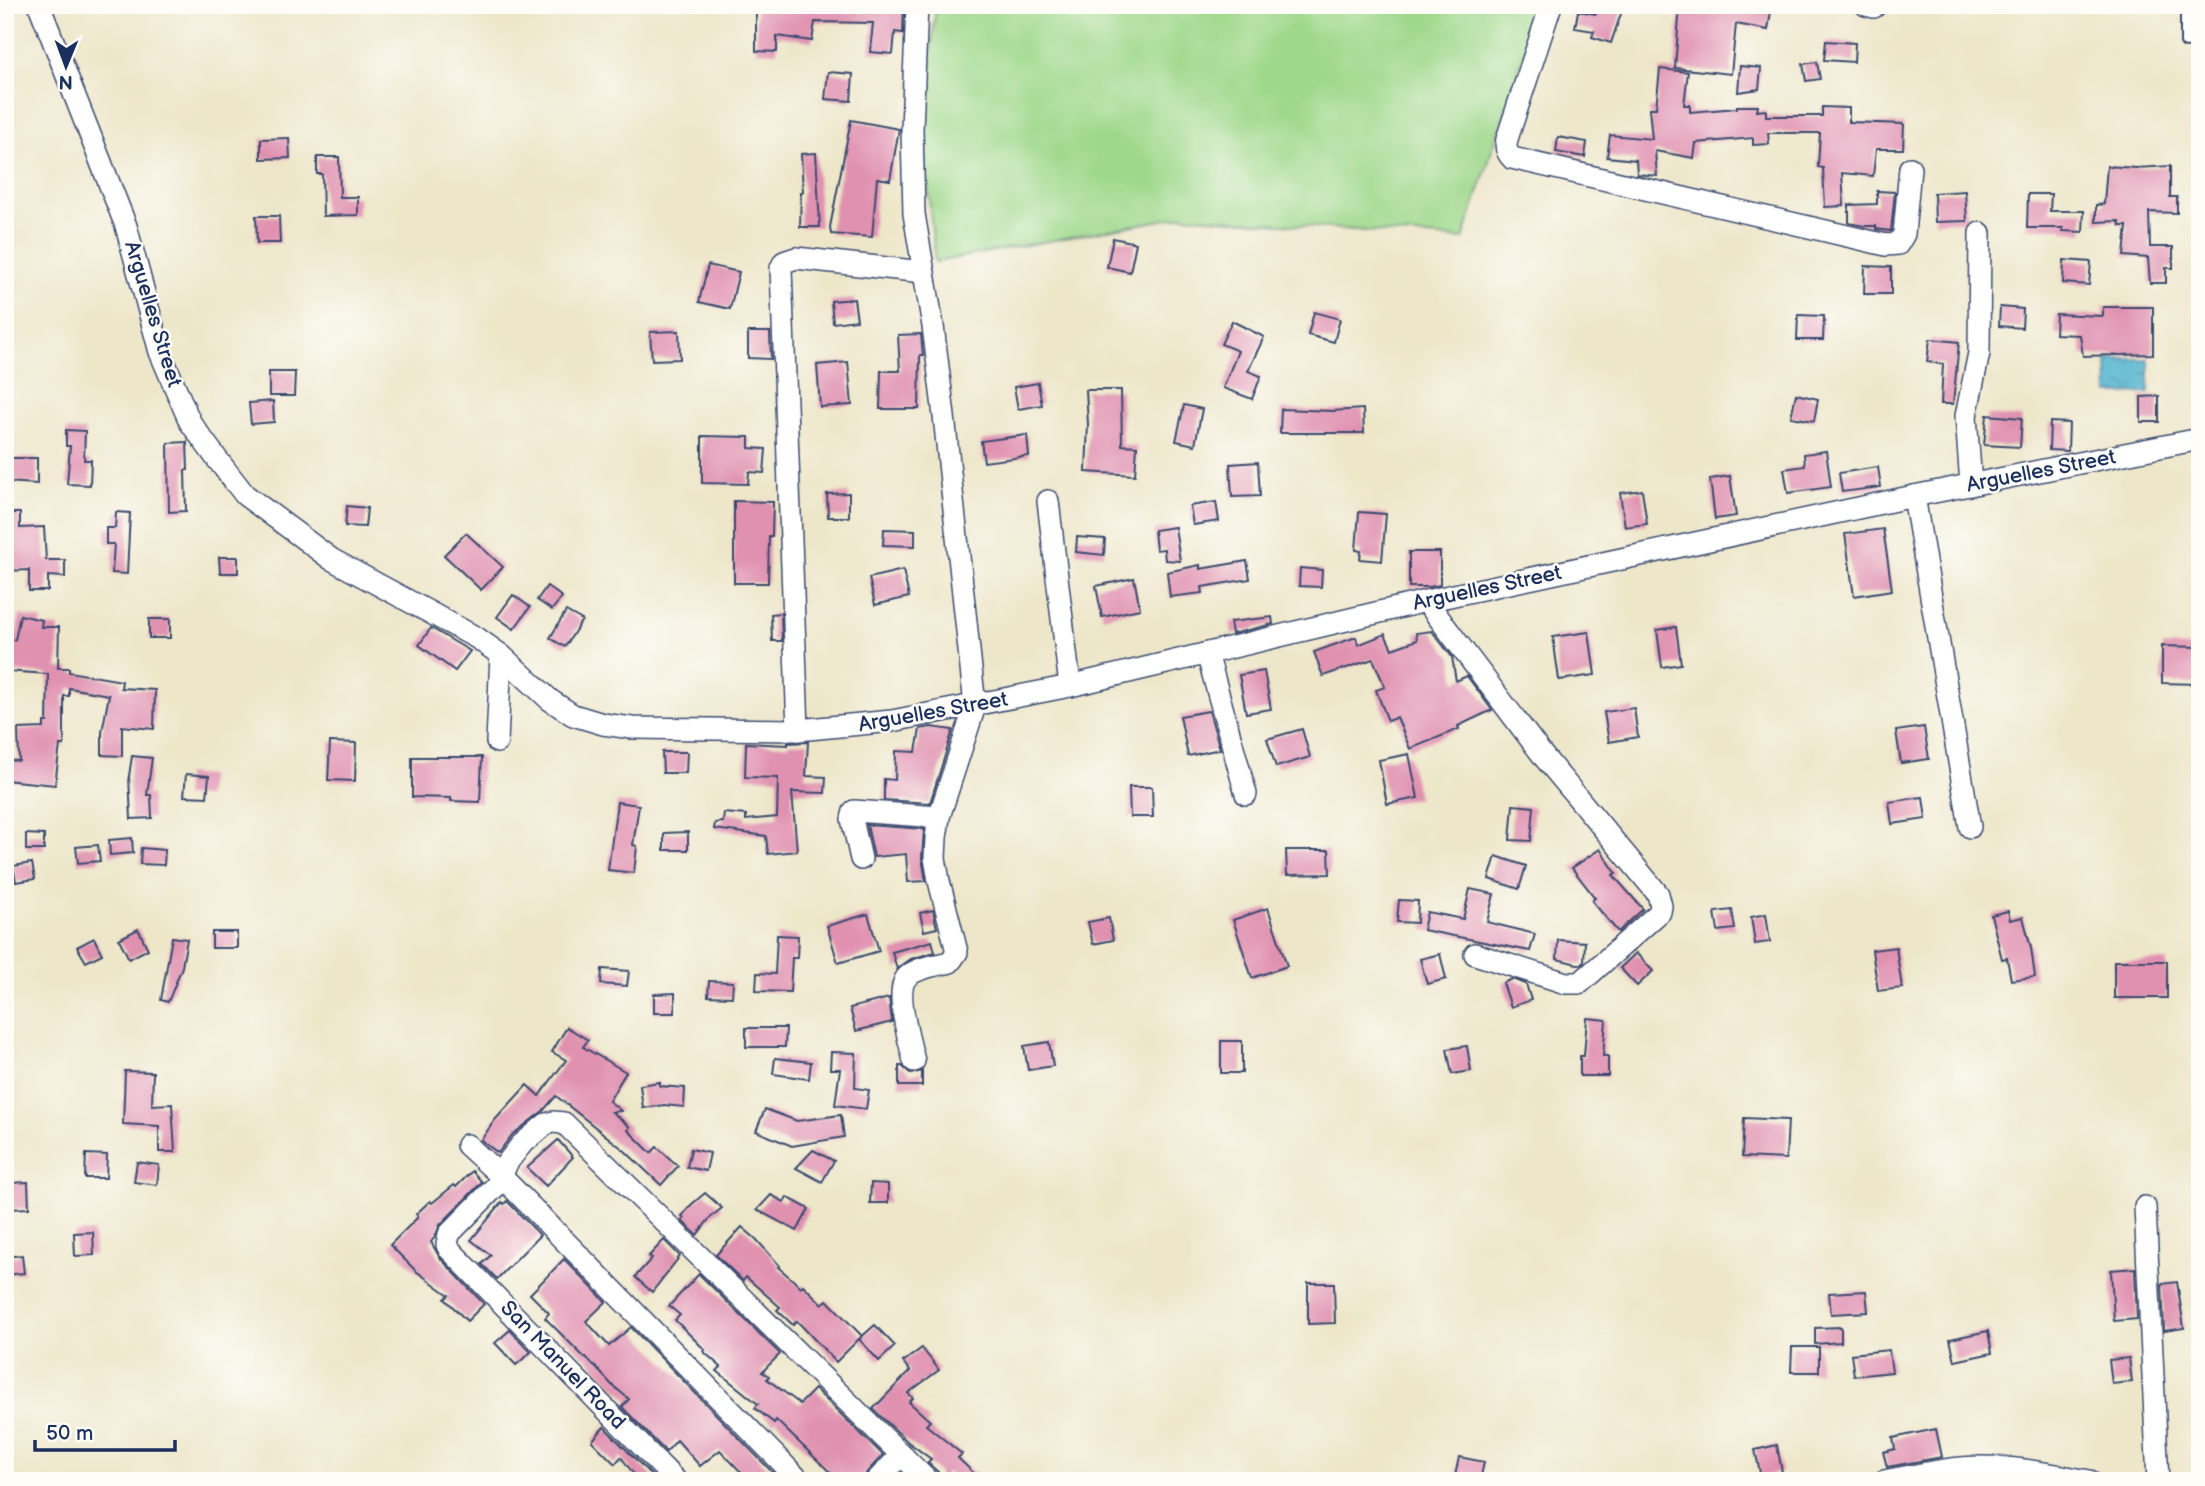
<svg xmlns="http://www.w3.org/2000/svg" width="2205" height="1486" font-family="'Balsamiq Sans',sans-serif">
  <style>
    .grass { fill: #9fd88b; stroke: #5d8474; stroke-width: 2 }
    .water { fill: url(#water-ripples); stroke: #367096; stroke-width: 2 }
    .building { fill: #e091b0 }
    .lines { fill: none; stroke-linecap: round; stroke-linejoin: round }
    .lane-casing { stroke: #3a4a6e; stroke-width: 14 }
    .street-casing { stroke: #3a4a6e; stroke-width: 24 }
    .lane { stroke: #fff; stroke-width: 10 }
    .street { stroke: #fff; stroke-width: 21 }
    .labels { text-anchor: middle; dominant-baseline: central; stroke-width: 5; stroke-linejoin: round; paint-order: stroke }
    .street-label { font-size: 21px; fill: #1b2f5e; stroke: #fdfcf7 }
  </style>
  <defs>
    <pattern id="water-ripples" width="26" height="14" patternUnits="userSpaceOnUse" patternTransform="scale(1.75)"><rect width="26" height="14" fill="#50b2cf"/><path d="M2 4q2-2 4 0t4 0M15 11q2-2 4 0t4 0" fill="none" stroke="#4291ab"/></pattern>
  </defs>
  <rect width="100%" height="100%" fill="#fdfcf7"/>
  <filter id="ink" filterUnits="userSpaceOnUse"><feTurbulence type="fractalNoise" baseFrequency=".0143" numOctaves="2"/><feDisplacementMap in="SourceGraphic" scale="14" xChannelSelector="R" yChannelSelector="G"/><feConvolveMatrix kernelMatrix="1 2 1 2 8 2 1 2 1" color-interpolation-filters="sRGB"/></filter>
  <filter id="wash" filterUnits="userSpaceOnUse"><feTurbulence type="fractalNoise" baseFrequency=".00686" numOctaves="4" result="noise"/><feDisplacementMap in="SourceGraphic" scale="28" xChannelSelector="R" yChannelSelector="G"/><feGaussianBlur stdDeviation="1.57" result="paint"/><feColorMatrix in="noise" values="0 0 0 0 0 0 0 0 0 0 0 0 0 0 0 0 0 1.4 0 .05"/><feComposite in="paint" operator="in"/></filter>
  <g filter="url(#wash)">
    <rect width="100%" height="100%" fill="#ede6c9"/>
    <polygon class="grass" points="936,5 1540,5 1463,239 1183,216 935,262 923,131"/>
    <polygon class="water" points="2107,359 2149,359 2149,393 2108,394"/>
    <g id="blocks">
      <g class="building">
        <polygon points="756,5 904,5 903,33 895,32 893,54 870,52 873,23 815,22 812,41 777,36 777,52 756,51"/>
        <polygon points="1596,5 1624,5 1611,43 1592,37 1594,31 1575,28 1578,11 1596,14"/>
        <polygon points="1680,5 1772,5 1768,30 1736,24 1731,74 1675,68"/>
        <polygon points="1826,41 1855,43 1854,62 1824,60"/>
        <polygon points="1817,62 1820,79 1806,81 1803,64"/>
        <polygon points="1740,66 1761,68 1759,89 1738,92"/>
        <polygon points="1660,69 1688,72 1684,105 1690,105 1690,112 1737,108 1737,106 1758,106 1757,111 1766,110 1766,116 1822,116 1822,107 1849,108 1849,122 1904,124 1903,149 1876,149 1873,176 1842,173 1844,206 1825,207 1823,168 1818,167 1820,133 1768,133 1769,144 1753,145 1753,138 1696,143 1694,158 1655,151 1657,176 1637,174 1636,160 1607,157 1610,135 1652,139 1649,108 1656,108"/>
        <polygon points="828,72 853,74 851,101 825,99"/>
        <polygon points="851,120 899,129 890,180 877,178 872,237 831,234 830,227"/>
        <polygon points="1558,137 1587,142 1585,157 1556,152"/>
        <polygon points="289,138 290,158 261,159 261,139"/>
        <polygon points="816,153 820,227 800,227 801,192 803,192 801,154"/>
        <polygon points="317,157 339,157 340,197 358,197 358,215 323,216 322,174 317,174"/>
        <polygon points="2107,166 2136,168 2170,166 2170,197 2177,197 2177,213 2149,212 2150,247 2173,247 2173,268 2166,268 2166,283 2150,283 2148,258 2124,256 2127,226 2120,226 2119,221 2096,222 2096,205 2104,204"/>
        <polygon points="1877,191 1895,192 1891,231 1876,229 1876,226 1864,226 1849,223 1849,205 1877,204"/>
        <polygon points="1965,191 1967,221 1935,222 1934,193"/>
        <polygon points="2028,194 2051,194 2050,211 2084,211 2083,232 2063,231 2063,228 2027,228"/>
        <polygon points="256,216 279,216 280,243 257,243"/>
        <polygon points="1113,238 1136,243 1130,272 1107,267"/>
        <polygon points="2064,260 2091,262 2089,285 2063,283"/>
        <polygon points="708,265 739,272 730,309 699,302"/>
        <polygon points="1865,266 1891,267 1891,294 1864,294"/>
        <polygon points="854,299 857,320 833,323 831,301"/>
        <polygon points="2000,307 2023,309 2022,328 1999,326"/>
        <polygon points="2103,307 2153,307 2153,354 2083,356 2080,335 2055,334 2056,314 2103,316"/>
        <polygon points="1314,312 1340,319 1334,342 1308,335"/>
        <polygon points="1798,315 1824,316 1823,340 1797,340"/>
        <polygon points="1232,321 1264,337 1248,371 1261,376 1252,399 1223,388 1238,351 1221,344"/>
        <polygon points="679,331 680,359 652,360 650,332"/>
        <polygon points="748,332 770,332 771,359 748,358"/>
        <polygon points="921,334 923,355 920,355 919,409 880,409 881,371 900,371 898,335"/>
        <polygon points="1930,339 1959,342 1953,404 1941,404 1943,364 1927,362"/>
        <polygon points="848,362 852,405 820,407 817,365"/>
        <polygon points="269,372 295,372 294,396 269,396"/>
        <polygon points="1038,383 1042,405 1018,409 1014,387"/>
        <polygon points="1086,390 1121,390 1122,445 1137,446 1135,475 1086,472 1088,424"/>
        <polygon points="1796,394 1818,399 1814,421 1791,417"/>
        <polygon points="2159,396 2159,422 2141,422 2141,397"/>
        <polygon points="273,401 274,422 251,424 249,403"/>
        <polygon points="1184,405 1202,409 1195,445 1176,441"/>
        <polygon points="1281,409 1332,411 1363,409 1364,433 1280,433"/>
        <polygon points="1987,415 2022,418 2020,447 1984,445"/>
        <polygon points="2050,422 2069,423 2068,451 2049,450"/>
        <polygon points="66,430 85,431 84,460 91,460 90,485 67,484 70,446 66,446"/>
        <polygon points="1027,435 1029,456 984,462 981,441"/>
        <polygon points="702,436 749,437 749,448 766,449 764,473 749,472 748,484 702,483"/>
        <polygon points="187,442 188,470 185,470 186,511 169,512 168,443"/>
        <polygon points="1826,451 1831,487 1788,493 1784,469 1805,466 1804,454"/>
        <polygon points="5,458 37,458 37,484 5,482"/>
        <polygon points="1258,462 1260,496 1232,497 1230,464"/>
        <polygon points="1878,467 1881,487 1842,492 1839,473"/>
        <polygon points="1730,476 1736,516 1715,519 1710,479"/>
        <polygon points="1642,490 1647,524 1625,527 1620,493"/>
        <polygon points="849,493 849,517 828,517 827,494"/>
        <polygon points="734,501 773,502 772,536 769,536 768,583 734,583"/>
        <polygon points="1216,502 1219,521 1193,525 1190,506"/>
        <polygon points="347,506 367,508 365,527 345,526"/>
        <polygon points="116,512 130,513 127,574 112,573 114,544 106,544 106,528 115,528"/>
        <polygon points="1359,512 1386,514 1382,561 1360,559 1361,551 1356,550"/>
        <polygon points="5,513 20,513 20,528 44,527 46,560 65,560 65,577 48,576 48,591 29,591 29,570 5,571"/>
        <polygon points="1175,527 1180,561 1165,560 1164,549 1156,550 1154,530"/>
        <polygon points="884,529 915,530 915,546 883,545"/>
        <polygon points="1883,529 1892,590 1854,596 1845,534"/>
        <polygon points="466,533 503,567 481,590 444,555"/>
        <polygon points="1077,537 1105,539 1104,555 1076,552"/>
        <polygon points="1409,552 1440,552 1440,585 1429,587 1409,587"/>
        <polygon points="219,557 238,557 238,573 220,573"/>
        <polygon points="1247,561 1250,579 1202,587 1203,593 1170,597 1167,572 1200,565 1200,569"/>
        <polygon points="1300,568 1322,570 1321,587 1299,586"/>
        <polygon points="903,570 909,597 875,605 869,578"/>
        <polygon points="1134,578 1140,609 1102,617 1096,586"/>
        <polygon points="547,586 562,597 552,610 537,600"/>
        <polygon points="513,595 530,607 514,629 497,617"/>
        <polygon points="566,611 582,620 565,647 550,638"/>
        <polygon points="781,613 782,641 772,641 771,614"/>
        <polygon points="20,615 42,620 41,627 59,627 58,668 69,668 69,672 122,681 121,688 155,690 154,729 122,726 122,756 102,755 102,732 109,695 69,688 69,696 64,696 64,745 60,745 55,785 5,780 5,760 19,761 18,729 44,728 44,722 47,722 48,674 5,671 5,639 15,640"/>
        <polygon points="1272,617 1273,624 1232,634 1230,622"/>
        <rect x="149" y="619" width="21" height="19"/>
        <polygon points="1676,627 1681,664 1662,667 1657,630"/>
        <polygon points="431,628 470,651 455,671 419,645"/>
        <polygon points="1432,631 1452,657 1456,681 1467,676 1492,710 1458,726 1459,729 1410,749 1397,717 1388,721 1376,690 1385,687 1373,659 1323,676 1314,652 1356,637 1358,645 1385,634 1392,649 1417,640 1416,633"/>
        <polygon points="1589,632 1595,675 1559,680 1553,637"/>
        <polygon points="2162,646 2200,647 2200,684 2162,683"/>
        <polygon points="1264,671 1271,709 1246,713 1239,675"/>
        <polygon points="1634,708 1638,737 1609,742 1604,712"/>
        <polygon points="1209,711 1220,749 1188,756 1180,716"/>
        <polygon points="931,727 953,730 930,803 884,800 884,779 895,780 896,751 916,752 920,729"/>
        <polygon points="1924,727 1929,759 1901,763 1896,731"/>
        <polygon points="1302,729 1310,757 1276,767 1267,739"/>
        <polygon points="330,742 356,743 355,781 328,780"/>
        <polygon points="808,742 806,776 826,777 825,793 792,792 797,851 768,854 766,836 714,829 715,823 723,822 724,813 746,815 746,820 777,817 778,778 745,777 746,743 788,745 788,743"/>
        <polygon points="662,752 687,752 686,773 663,773"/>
        <polygon points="1409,754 1418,798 1387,804 1379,760"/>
        <polygon points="132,756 152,758 147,795 151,795 152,818 131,819 129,776"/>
        <polygon points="412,757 482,757 480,802 451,801 451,798 412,797"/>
        <polygon points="186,774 209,776 207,797 184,796"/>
        <polygon points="1129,787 1152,787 1153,817 1130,817"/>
        <polygon points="1923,797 1926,819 1892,824 1889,802"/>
        <polygon points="617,802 639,805 633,845 637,846 634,873 608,870"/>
        <polygon points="1513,805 1534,807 1531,841 1510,840"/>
        <polygon points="867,825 924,829 922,858 926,881 908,882 906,854 874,857"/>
        <polygon points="688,832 688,850 664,850 664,833"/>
        <polygon points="26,834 44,835 44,850 26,850"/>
        <polygon points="132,838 133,853 110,855 109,840"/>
        <polygon points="98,845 100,861 78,863 76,847"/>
        <polygon points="141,848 165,850 164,865 140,864"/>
        <polygon points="1600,849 1616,873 1613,875 1643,909 1618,932 1592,901 1595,898 1572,868"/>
        <polygon points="1286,850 1329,850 1330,874 1287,875"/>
        <polygon points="1496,856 1526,866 1519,889 1489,879"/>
        <polygon points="32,863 35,879 16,882 13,866"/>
        <polygon points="1470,889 1494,894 1487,922 1535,934 1530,951 1423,930 1427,912 1463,919"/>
        <polygon points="1399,900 1418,901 1417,923 1397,922"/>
        <polygon points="1268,908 1287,966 1252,978 1233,920"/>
        <polygon points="933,910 937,928 924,931 920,913"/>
        <polygon points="1732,910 1735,929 1718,931 1715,912"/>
        <polygon points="2008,911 2010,920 2023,917 2031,948 2035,977 2011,980 2007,958 2002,959 1991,915"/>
        <polygon points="868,914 879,951 838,963 827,926"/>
        <polygon points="1766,914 1770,942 1755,944 1751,917"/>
        <polygon points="1109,918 1113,940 1093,944 1088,922"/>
        <polygon points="138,929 148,949 129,959 119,939"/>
        <rect x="212" y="932" width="25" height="16"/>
        <polygon points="777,935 798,936 797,958 792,958 790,992 756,991 757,973 775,974"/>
        <polygon points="172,937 187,939 182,967 168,1002 161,1000"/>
        <polygon points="94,938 102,954 86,962 77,947"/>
        <polygon points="1558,940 1585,942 1584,962 1581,965 1557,959"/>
        <polygon points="932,941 935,952 911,959 897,969 892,952"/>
        <polygon points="1896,947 1902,988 1878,991 1872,950"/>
        <polygon points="1636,953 1653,971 1637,986 1620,968"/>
        <polygon points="1440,954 1446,979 1427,984 1420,959"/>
        <rect x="2114" y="961" width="53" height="37"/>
        <polygon points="602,969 629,971 627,986 601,984"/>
        <polygon points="1512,979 1526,984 1531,1000 1511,1007 1503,983"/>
        <polygon points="709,981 733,982 732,997 708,996"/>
        <polygon points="675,993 675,1013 654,1013 654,994"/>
        <polygon points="889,998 892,1022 856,1031 850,1008"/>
        <polygon points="1587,1018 1606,1020 1603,1056 1608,1056 1608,1076 1580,1076 1580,1056 1584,1056"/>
        <polygon points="567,1027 588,1040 583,1047 626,1072 609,1101 621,1111 612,1112 630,1127 628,1130 651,1153 657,1147 678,1166 661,1185 624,1150 556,1096 543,1111 512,1135 498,1153 481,1140 495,1120 527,1085 539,1096 566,1060 552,1052"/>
        <polygon points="746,1028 786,1028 785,1047 746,1047"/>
        <rect x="1221" y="1041" width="21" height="32"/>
        <polygon points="1049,1042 1053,1066 1028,1070 1024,1046"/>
        <polygon points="1467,1046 1471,1071 1452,1074 1447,1049"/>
        <polygon points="831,1052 856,1053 855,1088 869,1090 866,1109 835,1105 840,1069 830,1069"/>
        <polygon points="775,1058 811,1062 809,1079 773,1074"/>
        <polygon points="899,1066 902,1066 911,1074 922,1071 922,1086 899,1086"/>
        <polygon points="125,1071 153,1072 152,1105 172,1104 175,1152 159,1152 159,1126 123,1124"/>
        <polygon points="660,1082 660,1086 685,1088 684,1107 664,1105 643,1108 640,1085"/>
        <polygon points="765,1109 797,1121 841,1115 844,1137 792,1146 756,1131"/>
        <polygon points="1744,1118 1788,1120 1786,1159 1742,1157"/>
        <polygon points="558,1140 573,1157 546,1186 527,1168"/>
        <polygon points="691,1149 710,1153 706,1171 687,1167"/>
        <polygon points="813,1150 834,1161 822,1182 796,1168"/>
        <polygon points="86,1154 107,1155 106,1178 85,1178"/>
        <polygon points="137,1162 159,1165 157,1185 134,1182"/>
        <polygon points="472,1171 482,1182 440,1225 435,1237 431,1242 440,1258 484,1304 467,1321 445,1299 449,1295 416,1271 390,1245 418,1217 416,1214 430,1201 432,1203 454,1185 456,1187"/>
        <polygon points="28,1182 29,1208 10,1209 10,1183"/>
        <polygon points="871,1183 888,1184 888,1203 870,1203"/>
        <polygon points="705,1193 722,1208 710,1218 697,1235 682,1221 684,1218 682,1216 691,1205"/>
        <polygon points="771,1195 784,1202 787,1197 809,1209 797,1231 757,1210"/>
        <polygon points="507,1201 540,1235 497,1279 482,1264 491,1255 471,1240 502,1202 504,1204"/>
        <polygon points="742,1227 756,1239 780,1266 778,1267 801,1287 803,1285 822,1304 827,1300 862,1336 836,1362 797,1321 793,1325 777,1310 780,1307 746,1277 743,1281 716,1255"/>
        <polygon points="93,1232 94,1255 75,1256 74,1233"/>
        <polygon points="664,1240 680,1256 652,1292 635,1277 652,1258 649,1256"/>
        <polygon points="22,1255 24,1273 5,1275 5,1257"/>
        <polygon points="564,1259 606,1302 586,1321 609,1346 631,1327 781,1481 735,1481 742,1473 720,1450 700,1466 677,1440 666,1452 622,1407 629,1399 612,1385 586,1357 585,1358 545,1318 549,1313 530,1294"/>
        <polygon points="2135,1268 2137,1319 2114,1321 2111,1270"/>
        <polygon points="699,1274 780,1354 762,1372 769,1376 767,1379 800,1404 815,1389 883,1455 867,1472 863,1481 839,1481 776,1420 774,1423 755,1408 758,1404 717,1371 721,1367 704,1352 705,1350 675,1320 680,1315 669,1306"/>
        <polygon points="2177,1282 2184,1328 2164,1331 2162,1284"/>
        <polygon points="1308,1283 1334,1283 1335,1323 1308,1324"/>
        <polygon points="1866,1291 1868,1312 1831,1314 1829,1293"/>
        <polygon points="875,1325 895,1346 879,1361 859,1339"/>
        <polygon points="1841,1327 1841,1342 1815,1344 1815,1328"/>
        <polygon points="510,1330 531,1352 516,1365 495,1343"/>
        <polygon points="1988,1331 1992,1353 1955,1361 1950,1339"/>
        <polygon points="1792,1347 1819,1347 1819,1372 1791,1372"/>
        <polygon points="922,1348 939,1370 908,1393 913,1398 909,1402 930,1421 926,1425 962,1454 958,1458 982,1481 955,1481 947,1472 941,1480 938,1472 928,1463 931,1459 908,1442 873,1409 910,1371 903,1362"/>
        <polygon points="1889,1350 1892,1372 1854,1376 1851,1354"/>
        <polygon points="2129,1358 2132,1382 2112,1384 2109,1360"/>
        <polygon points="604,1427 657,1481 639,1481 621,1457 615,1464 592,1441"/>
        <polygon points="1936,1429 1942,1457 1887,1467 1883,1452 1895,1449 1893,1438"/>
        <polygon points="1777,1445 1782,1472 1761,1477 1755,1450"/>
        <polygon points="1459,1457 1484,1462 1480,1481 1454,1481"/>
      </g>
    </g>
  </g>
  <g filter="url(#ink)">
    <use href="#blocks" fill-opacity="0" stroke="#3a4a6e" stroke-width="2"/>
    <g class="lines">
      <g class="lane-casing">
        <polyline id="lane" points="2186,5 2186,42"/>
      </g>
      <g class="street-casing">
        <g id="street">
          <polyline points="39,5 126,226 160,352 190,422 217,459 245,495 331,559 477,638 501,655 550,700 573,715 603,724 632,728 798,730 892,721 1070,686 1426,601 1914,496 2200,439"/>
          <path d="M1551,5l-44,134c-2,8 -1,13 5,19l374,87 12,-1 6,-10 6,-66"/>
          <polyline points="1866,5 1874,7"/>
          <polyline points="1971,485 1966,416 1979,353 1980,233"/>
          <polyline points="1914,496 1970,827"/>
          <polyline points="1048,501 1070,686"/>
          <polyline points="1426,601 1544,757 1658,894 1661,906 1660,912 1580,983 1566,983 1475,954"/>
          <polyline points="1207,653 1246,794"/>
          <polyline points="798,730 781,268 784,262 796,258 923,272"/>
          <polyline points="497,742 501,655"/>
          <polyline points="861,859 852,819 854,811 939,817"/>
          <path d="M914,1061c-4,-18 -21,-72 -6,-85 10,-9 30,-11 42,-14l7,-10 -18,-71 -4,-23 1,-20 3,-21 36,-111 -31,-290 -11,-90 -19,-112 -2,-85 5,-124"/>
          <polyline points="467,1145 502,1177 800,1481"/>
          <polyline points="2145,1207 2158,1481"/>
          <polyline points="676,1481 449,1249 447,1245 449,1234 498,1184 507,1163 521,1145 546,1124 553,1122 564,1123 928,1481"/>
          <polyline points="876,1481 902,1454"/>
          <path d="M1884,1481c33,-6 65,-14 98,-14 36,0 72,8 108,14"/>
        </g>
      </g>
      <use href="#lane" class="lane"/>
      <use href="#street" class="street"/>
    </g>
  </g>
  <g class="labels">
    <g class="street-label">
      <text transform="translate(153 314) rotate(73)">Arguelles Street</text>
      <text transform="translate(2041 471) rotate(-11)">Arguelles Street</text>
      <text transform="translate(1487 588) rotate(-12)">Arguelles Street</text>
      <text transform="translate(933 712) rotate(-10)">Arguelles Street</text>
      <text transform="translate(563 1365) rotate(46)">San Manuel Road</text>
    </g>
  </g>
  <rect width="2205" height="1486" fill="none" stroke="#fdfcf7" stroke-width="28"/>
  <g transform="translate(66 66) rotate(181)" stroke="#fdfcf7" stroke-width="5" paint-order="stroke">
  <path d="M0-5L12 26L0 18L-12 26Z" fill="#1b2f5e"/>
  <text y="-10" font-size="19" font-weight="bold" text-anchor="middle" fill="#1b2f5e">N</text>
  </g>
  <path d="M35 1440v10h140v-10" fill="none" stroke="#1b2f5e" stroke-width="3.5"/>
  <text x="46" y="1440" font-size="21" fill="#1b2f5e" stroke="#fdfcf7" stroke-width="5" paint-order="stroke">50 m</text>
</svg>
